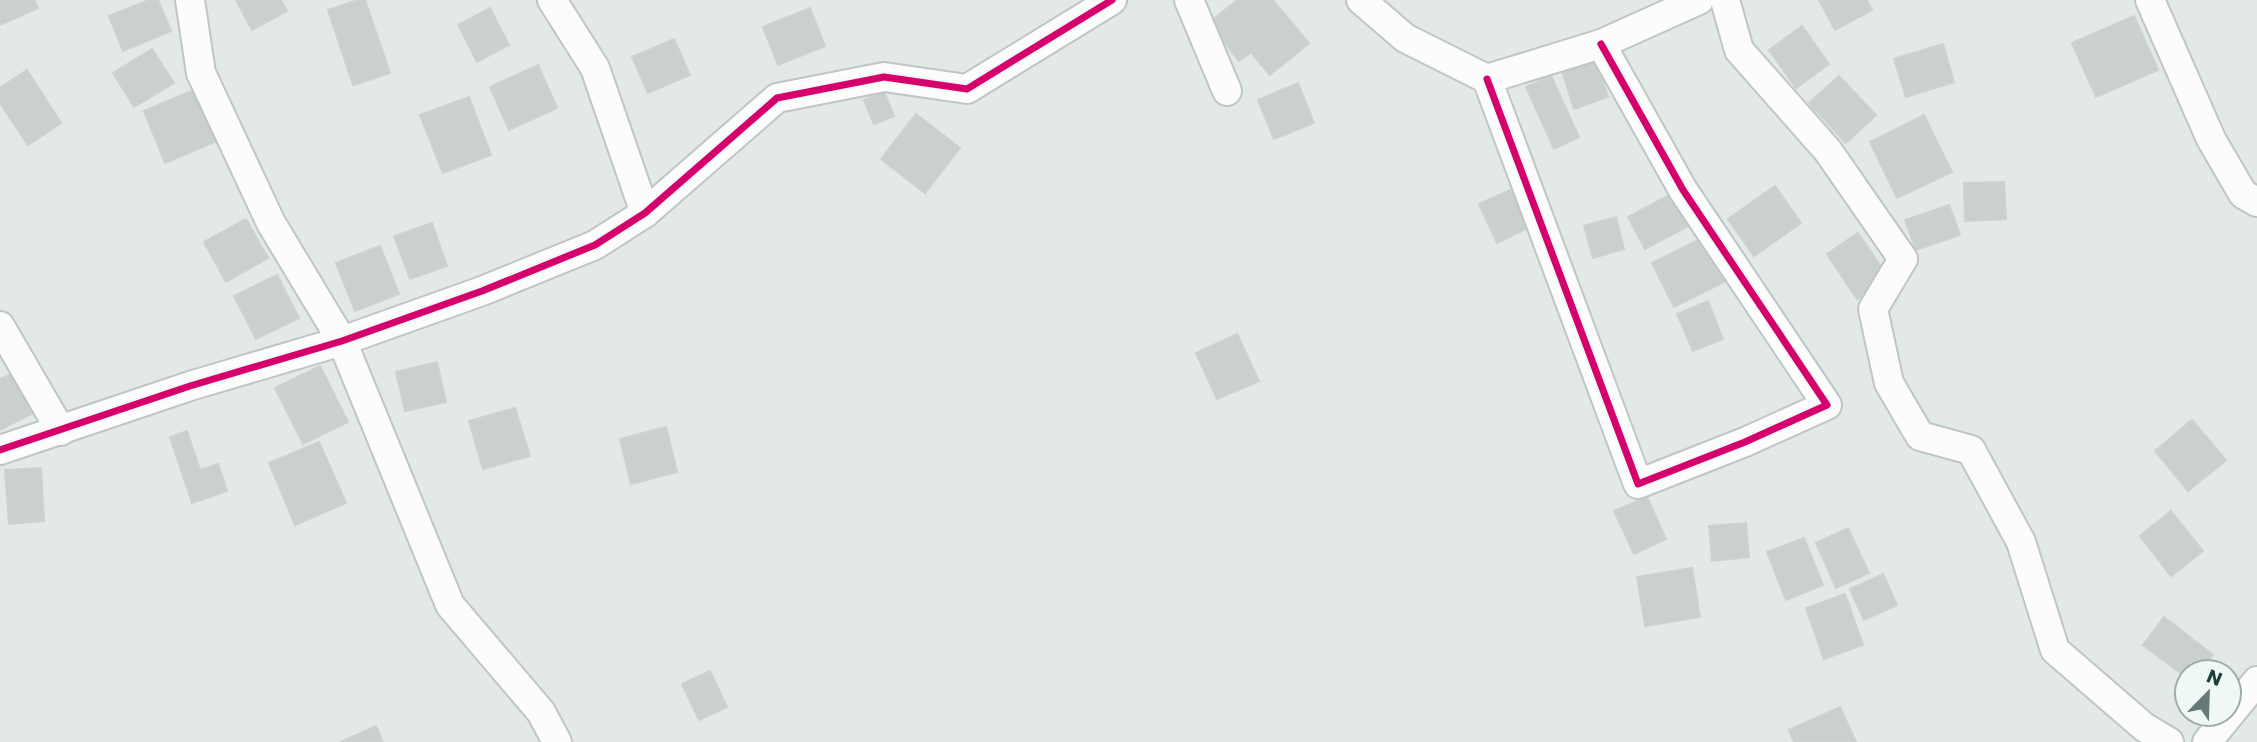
<svg xmlns="http://www.w3.org/2000/svg" width="2257" height="742" font-family="Poppins,sans-serif">
  <style>
    .building { fill: #c9d0ce; stroke: #cbd2d0; stroke-width: 2 }
    .lines { fill: none; stroke-linecap: round; stroke-linejoin: round }
    .minor-casing { stroke: #bfc6c4; stroke-width: 32 }
    .minor { stroke: #fbfcfb; stroke-width: 28 }
    .cycleway-casing { stroke: #f0f8f6; stroke-width: 11 }
    .cycleway { stroke: #d6006c; stroke-width: 7 }
  </style>
  <rect width="100%" height="100%" fill="#e2e9e7"/>
  <g class="building">
    <polygon points="0,0 34,0 38,8 0,25"/>
    <polygon points="149,0 158,0 171,31 123,51 109,16"/>
    <polygon points="236,0 281,0 287,11 252,30"/>
    <polygon points="358,0 365,0 390,73 353,85 328,10"/>
    <polygon points="1237,0 1273,0 1309,43 1270,75 1251,52 1239,61 1209,23"/>
    <polygon points="1819,0 1867,0 1872,10 1835,30"/>
    <polygon points="490,8 509,45 477,62 458,25"/>
    <polygon points="810,8 825,46 778,65 763,27"/>
    <polygon points="2134,16 2158,70 2096,97 2072,43"/>
    <polygon points="1802,26 1829,64 1796,88 1769,50"/>
    <polygon points="674,39 690,75 648,93 632,57"/>
    <polygon points="1943,44 1954,82 1906,97 1894,59"/>
    <polygon points="152,49 174,83 134,107 113,73"/>
    <polygon points="1596,60 1608,97 1574,109 1562,71"/>
    <polygon points="538,65 557,108 509,130 490,87"/>
    <polygon points="27,70 61,123 28,145 0,103 0,88"/>
    <polygon points="1551,76 1579,137 1554,149 1526,87"/>
    <polygon points="1839,76 1876,115 1846,143 1809,103"/>
    <polygon points="1298,83 1314,123 1274,139 1258,100"/>
    <polygon points="196,89 217,141 165,163 144,111"/>
    <polygon points="884,92 894,116 874,124 864,100"/>
    <polygon points="469,97 491,155 443,173 420,115"/>
    <polygon points="916,114 960,148 925,193 881,159"/>
    <polygon points="1924,115 1952,172 1897,198 1870,142"/>
    <polygon points="2004,182 2006,219 1965,221 1964,183"/>
    <polygon points="1775,186 1801,223 1754,256 1728,219"/>
    <polygon points="1510,190 1528,228 1497,243 1479,204"/>
    <polygon points="1675,192 1692,224 1645,249 1628,217"/>
    <polygon points="1949,205 1960,235 1916,250 1905,220"/>
    <polygon points="1616,217 1624,249 1593,258 1584,226"/>
    <polygon points="246,219 268,258 226,282 204,242"/>
    <polygon points="432,223 447,266 410,279 394,236"/>
    <polygon points="1858,233 1889,278 1857,299 1827,254"/>
    <polygon points="1704,237 1726,281 1674,307 1652,263"/>
    <polygon points="380,246 399,294 355,311 336,263"/>
    <polygon points="277,275 299,318 256,339 234,296"/>
    <polygon points="1708,301 1723,339 1693,351 1677,314"/>
    <polygon points="1237,334 1259,381 1217,399 1196,353"/>
    <polygon points="437,362 446,402 405,411 396,372"/>
    <polygon points="320,366 348,422 303,444 275,388"/>
    <polygon points="13,373 33,413 0,430 0,379"/>
    <polygon points="515,408 530,456 483,469 469,421"/>
    <polygon points="2192,420 2226,460 2188,491 2155,451"/>
    <polygon points="666,427 677,472 631,484 620,439"/>
    <polygon points="187,431 200,470 218,464 227,491 192,503 170,437"/>
    <polygon points="319,442 346,503 295,525 269,463"/>
    <polygon points="41,468 44,521 9,524 5,470"/>
    <polygon points="1647,497 1666,539 1634,554 1614,511"/>
    <polygon points="2171,511 2203,551 2171,576 2140,536"/>
    <polygon points="1746,523 1749,557 1712,561 1709,526"/>
    <polygon points="1848,528 1869,573 1836,588 1816,543"/>
    <polygon points="1804,538 1823,585 1786,600 1767,552"/>
    <polygon points="1692,568 1700,617 1645,626 1637,577"/>
    <polygon points="1883,574 1897,605 1864,620 1850,589"/>
    <polygon points="1845,594 1863,645 1824,659 1806,608"/>
    <polygon points="2164,617 2213,655 2200,672 2187,672 2187,678 2143,645"/>
    <polygon points="710,671 727,707 699,720 682,684"/>
    <polygon points="1840,707 1856,742 1794,742 1789,730"/>
    <polygon points="376,726 383,742 341,742"/>
  </g>
  <g class="lines">
    <g class="minor-casing">
      <g id="minor">
        <polyline points="190,0 201,73 271,223 342,341 450,605 541,712 557,742"/>
        <polyline points="552,0 595,68 645,213"/>
        <polyline points="1189,0 1227,91"/>
        <polyline points="1361,0 1405,38 1487,79 1601,44 1699,0"/>
        <polyline points="1725,0 1739,50 1828,151 1903,259 1873,309 1889,383 1920,436 1971,450 2021,542 2055,650 2144,727 2169,742"/>
        <polyline points="2150,0 2211,139 2243,194 2257,202"/>
        <polyline points="1487,79 1638,484 1745,442 1827,405 1683,190 1601,44"/>
        <polyline points="0,326 61,431"/>
        <polyline points="0,450 190,386 342,341 482,291 595,245 645,213 777,98 884,77 967,89 1112,0"/>
        <polyline points="2207,742 2257,681"/>
      </g>
    </g>
    <use href="#minor" class="minor"/>
    <g class="cycleway-casing">
      <g id="cycleway">
        <polyline points="1487,79 1638,484 1745,442 1827,405 1683,190 1601,44"/>
        <polyline points="0,450 190,386 342,341 482,291 595,245 645,213 777,98 884,77 967,89 1112,0"/>
      </g>
    </g>
    <use href="#cycleway" class="cycleway"/>
  </g>
  <g transform="translate(2208 693) rotate(23)"><circle r="33" fill="#f0f8f6" stroke="#9caeab" stroke-width="2"/>
  <path d="M0-5L12 26L0 18L-12 26Z" fill="#637a77"/>
  <text y="-10" font-size="19" font-weight="bold" text-anchor="middle" fill="#1e3e3b">N</text>
  </g>
</svg>
